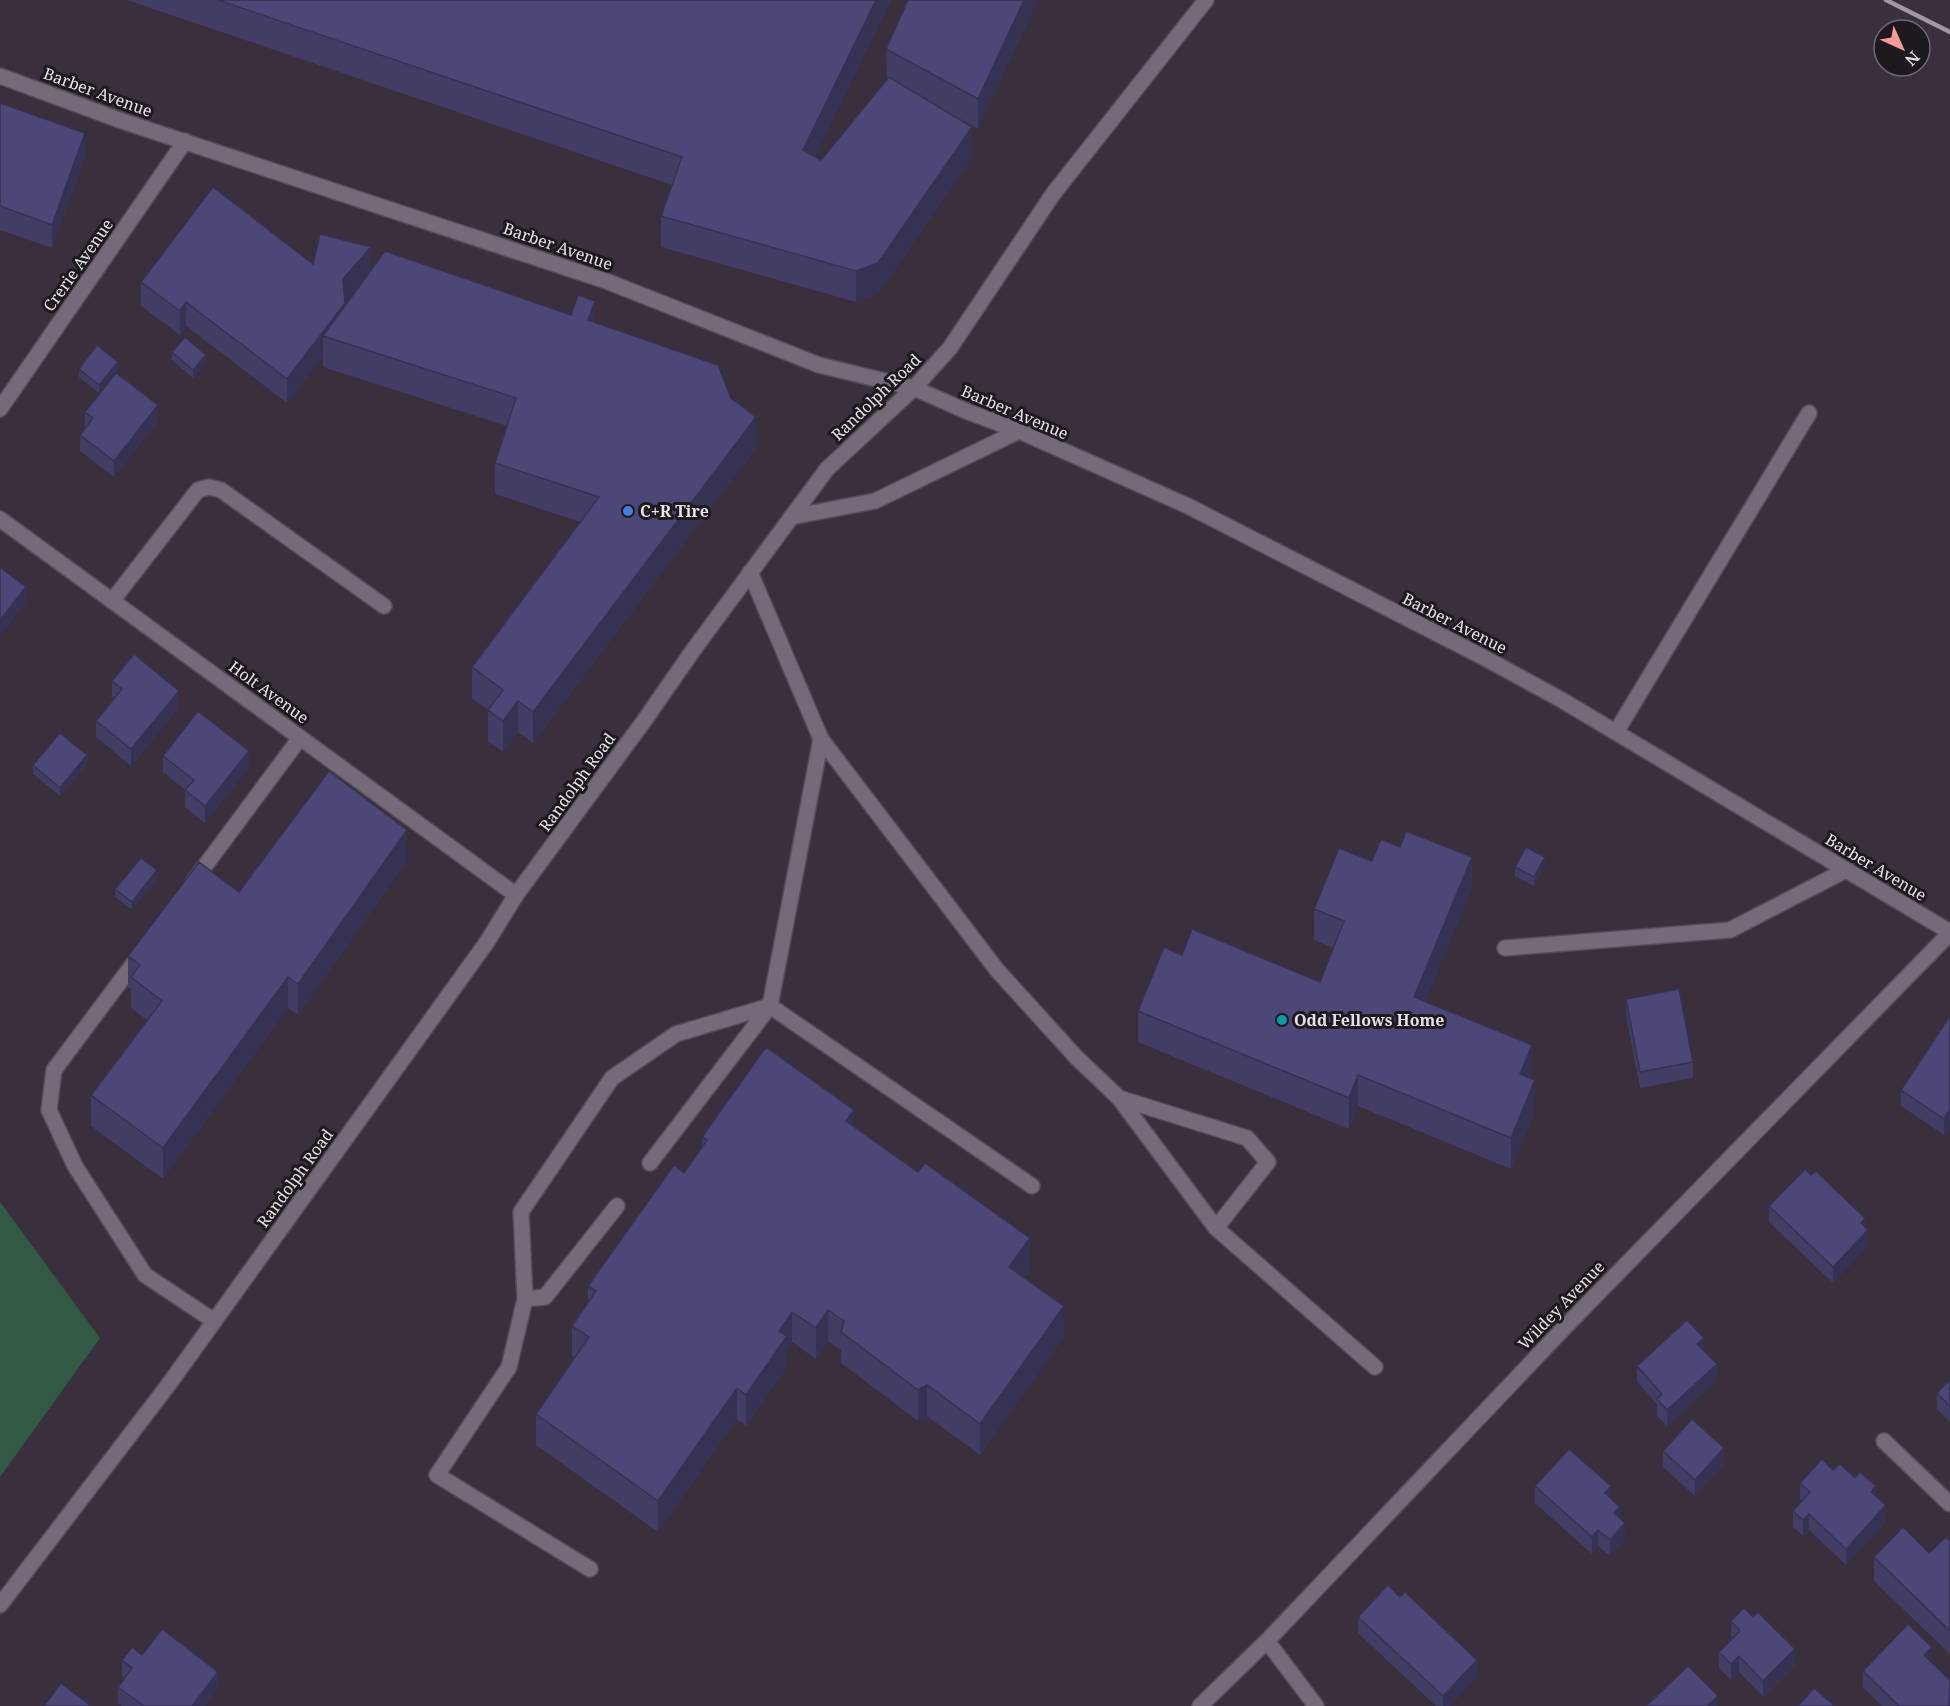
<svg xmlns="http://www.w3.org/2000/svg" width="1950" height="1706" font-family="'Noto Serif',serif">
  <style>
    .green { fill: #325943 }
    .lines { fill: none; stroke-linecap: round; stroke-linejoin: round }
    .service-casing { stroke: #544c57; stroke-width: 18 }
    .minor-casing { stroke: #544c57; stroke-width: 18 }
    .tertiary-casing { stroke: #544c57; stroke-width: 18 }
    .service { stroke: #746a79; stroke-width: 15 }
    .minor { stroke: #746a79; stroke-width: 15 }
    .tertiary { stroke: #746a79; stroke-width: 15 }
    .rail { stroke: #9f98a3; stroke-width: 4.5 }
    .wall { fill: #413d65 }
    .shaded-wall { fill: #353253 }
    .building { fill: #4c4776; stroke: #353253; stroke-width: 1.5 }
    .shop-dot { fill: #3f7fe0; stroke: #1e191f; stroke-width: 2 }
    .culture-dot { fill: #0f9aa8; stroke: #1e191f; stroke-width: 2 }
    .labels { text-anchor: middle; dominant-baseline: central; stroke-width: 6; stroke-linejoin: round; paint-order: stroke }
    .street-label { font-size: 16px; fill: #e7e1ea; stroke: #1e191f }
    .poi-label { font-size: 16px; font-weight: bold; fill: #e7e1ea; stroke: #1e191f; text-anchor: start }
  </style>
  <rect width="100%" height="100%" fill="#392f3d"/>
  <polygon class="green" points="0,1202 100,1338 0,1477"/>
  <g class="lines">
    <g class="service-casing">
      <g id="service">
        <polyline points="914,388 950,348 1053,194 1206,0"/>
        <polyline points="750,572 821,739 997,970 1076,1057 1119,1098 1216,1228 1375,1367"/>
        <polyline points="112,601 198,490 209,487 221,490 384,606"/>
        <polyline points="1616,732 1809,413"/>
        <polyline points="193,882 300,738"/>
        <polyline points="1505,948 1730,930 1846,870"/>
        <polyline points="140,955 54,1070 49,1110 75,1166 145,1275 214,1321"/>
        <polyline points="1119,1098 1247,1138 1268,1162 1216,1228"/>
        <polyline points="650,1163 770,1006 1032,1186"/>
        <polyline points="525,1299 545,1297 617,1206"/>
        <polyline points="590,1569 437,1475 509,1367 525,1299 521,1212 612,1078 676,1034 770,1006 821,739"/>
      </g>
    </g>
    <g class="minor-casing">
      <g id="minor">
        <polyline points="0,76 122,121 606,281 819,365 914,388"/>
        <polyline points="0,409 185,141"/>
        <polyline points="0,519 516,895"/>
        <polyline points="1884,1441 1950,1504"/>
        <polyline points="1267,1641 1316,1706"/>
        <polyline points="1200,1706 1267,1641 1564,1328 1950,933"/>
      </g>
    </g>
    <g class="tertiary-casing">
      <g id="tertiary">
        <polyline points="791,517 875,501 1019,431"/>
        <polyline points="0,1605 169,1384 487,942 516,895 644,721 694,649 827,469 914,388 966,411 1019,431 1188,506 1481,656 1560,699 1950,932"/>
      </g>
    </g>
    <use href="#service" class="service"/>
    <use href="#minor" class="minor"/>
    <use href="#tertiary" class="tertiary"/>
    <polyline class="rail" points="1886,0 1950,32"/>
  </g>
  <g class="wall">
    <polygon points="127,0 891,0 815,156 821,160 887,80 886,49 908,0 1038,0 978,129 961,120 972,158 878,294 856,302 661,247 661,216 672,185"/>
    <polygon points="0,103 85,157 52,248 0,230"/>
    <polygon points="313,264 371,270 345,301 345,306 571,315 595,322 731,398 756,448 533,743 518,732 503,752 488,741 488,710 472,698 472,667 581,522 495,494 495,463 507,426 323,367 323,356 287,403 186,326 180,335 141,306 141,282"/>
    <polygon points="172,352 206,363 193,378 172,360"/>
    <polygon points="79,369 118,370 99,393 79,377"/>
    <polygon points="85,412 158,421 114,477 80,451 80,435 85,428"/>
    <polygon points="112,681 179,707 131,766 96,737 96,721 114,698 112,697"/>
    <polygon points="163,756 249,767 205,823 185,807 185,790 163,772"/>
    <polygon points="87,764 60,796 33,774 33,765"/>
    <polygon points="407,861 298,1015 288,1008 163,1179 91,1126 91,1095 147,1020 131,1008 131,989 128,987 128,956 239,892"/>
    <polygon points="1372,861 1472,888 1425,1001 1532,1076 1531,1078 1535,1111 1511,1169 1358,1106 1349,1129 1138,1042 1138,1011 1320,982 1334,948 1314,940 1314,909"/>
    <polygon points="1545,865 1534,886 1515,876 1515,867"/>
    <polygon points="157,879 132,910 115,897 115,889"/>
    <polygon points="1626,999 1693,1062 1693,1078 1640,1088 1626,1015"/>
    <polygon points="1950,1016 1950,1126 1944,1135 1901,1106 1901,1090"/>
    <polygon points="854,1126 1030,1269 1024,1277 1064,1337 980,1455 927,1416 918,1421 841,1363 841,1350 828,1341 816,1359 792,1342 787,1349 787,1367 746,1426 737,1419 658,1532 536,1445 536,1414 574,1358 572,1356 572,1326 588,1302 588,1286 684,1173 702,1147 702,1137"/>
    <polygon points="1769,1206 1865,1227 1868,1246 1833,1283 1769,1222"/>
    <polygon points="1704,1350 1717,1380 1667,1426 1657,1416 1657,1404 1637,1382 1637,1366"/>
    <polygon points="1950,1380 1950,1422 1937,1409 1937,1393"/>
    <polygon points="1663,1451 1724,1464 1695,1496 1663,1467"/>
    <polygon points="1833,1470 1855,1478 1876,1497 1886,1522 1846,1565 1809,1530 1803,1536 1793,1527 1793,1511 1802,1501 1800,1499 1800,1483"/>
    <polygon points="1535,1486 1611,1498 1620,1518 1625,1539 1610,1556 1598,1546 1592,1554 1535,1503"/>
    <polygon points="1950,1541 1950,1654 1874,1581 1874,1557 1929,1553"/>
    <polygon points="1400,1597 1477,1677 1450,1706 1436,1706 1358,1633 1358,1617"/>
    <polygon points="1731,1621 1795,1665 1763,1697 1739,1672 1731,1680 1719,1668 1719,1652 1732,1639 1731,1637"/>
    <polygon points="142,1655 218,1688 205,1706 122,1706 118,1703 118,1687 125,1678 122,1676 122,1660"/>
    <polygon points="1932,1663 1950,1706 1882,1706 1863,1687 1863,1671"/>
  </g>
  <g class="shaded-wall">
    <polygon points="876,0 891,0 803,181 803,150"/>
    <polygon points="1024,0 1038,0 978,129 978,99"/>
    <polygon points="972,127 972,158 878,294 856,302 856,271"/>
    <polygon points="85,133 85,157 52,248 52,225"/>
    <polygon points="371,247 371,270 343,303 343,279"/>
    <polygon points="595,301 595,332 588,320"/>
    <polygon points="186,302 186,326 180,335 180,311"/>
    <polygon points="345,303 345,327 323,336 323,356 287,403 287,379"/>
    <polygon points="206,355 206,363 193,378 193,370"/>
    <polygon points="118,362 118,370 99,393 99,385"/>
    <polygon points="158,405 158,421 114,477 114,461"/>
    <polygon points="756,417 756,448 533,743 533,712"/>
    <polygon points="26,587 26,603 0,636 0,620"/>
    <polygon points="179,691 179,707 131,766 131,749"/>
    <polygon points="518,701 518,732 503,752 503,721"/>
    <polygon points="249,751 249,767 205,823 205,806"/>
    <polygon points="87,755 87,764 60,796 60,788"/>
    <polygon points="407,830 407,861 298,1015 298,984"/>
    <polygon points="1472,857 1472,888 1414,1028 1414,997"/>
    <polygon points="1545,857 1545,865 1534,886 1534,877"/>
    <polygon points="157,870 157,879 132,910 132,902"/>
    <polygon points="288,977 288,1008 163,1179 163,1148"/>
    <polygon points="1532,1045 1532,1076 1520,1105 1520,1074"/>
    <polygon points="1358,1075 1358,1106 1349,1129 1349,1098"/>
    <polygon points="1535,1080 1535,1111 1511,1169 1511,1138"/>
    <polygon points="1950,1109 1950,1126 1944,1135 1944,1119"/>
    <polygon points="854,1110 854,1141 846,1121"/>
    <polygon points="1865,1218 1865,1232 1868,1230 1868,1246 1833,1283 1833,1267 1861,1223"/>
    <polygon points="1030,1238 1030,1269 1009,1298 1009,1267"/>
    <polygon points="1064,1306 1064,1337 980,1455 980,1424"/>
    <polygon points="828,1310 828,1341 816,1359 816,1328"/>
    <polygon points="792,1312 792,1342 787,1349 787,1367 746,1426 746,1395 779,1331"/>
    <polygon points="1704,1338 1704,1354 1697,1344"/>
    <polygon points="1717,1364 1717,1380 1667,1426 1667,1410"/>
    <polygon points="927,1385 927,1416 918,1421 918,1390"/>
    <polygon points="737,1388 737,1419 658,1532 658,1501"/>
    <polygon points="1724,1448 1724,1464 1695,1496 1695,1480"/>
    <polygon points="1611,1486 1611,1502 1605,1493"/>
    <polygon points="1876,1486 1876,1503 1871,1492"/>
    <polygon points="1886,1505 1886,1522 1846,1565 1846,1549"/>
    <polygon points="1620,1507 1620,1523 1614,1513"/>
    <polygon points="1809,1514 1809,1530 1803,1536 1803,1520"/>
    <polygon points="1625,1523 1625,1539 1610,1556 1610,1540"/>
    <polygon points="1598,1530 1598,1546 1592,1554 1592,1537"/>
    <polygon points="1932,1647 1932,1663 1924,1655"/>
    <polygon points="1795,1649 1795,1665 1763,1697 1763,1681"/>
    <polygon points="1739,1656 1739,1672 1731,1680 1731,1664"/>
    <polygon points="1477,1660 1477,1677 1450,1706 1443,1706 1443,1696"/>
    <polygon points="218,1672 218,1688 205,1706 192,1706"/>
    <polygon points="1718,1696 1718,1706 1707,1706"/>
  </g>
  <g class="building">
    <polygon points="218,0 876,0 803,150 821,160 889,77 972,127 878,263 856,271 661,216 682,157"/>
    <polygon points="908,0 1024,0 978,99 886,49"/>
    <polygon points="0,103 85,133 52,225 0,206"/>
    <polygon points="213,187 313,264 320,234 371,247 343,279 345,303 287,379 186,302 180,311 141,282"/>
    <polygon points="385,251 571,315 578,295 595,301 588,320 718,365 731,398 756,417 533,712 518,701 503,721 488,710 503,690 472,667 599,497 495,463 516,398 323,336"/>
    <polygon points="185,337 206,355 193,370 172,352"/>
    <polygon points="97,345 118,362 99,385 79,369"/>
    <polygon points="116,373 158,405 114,461 80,435 93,418 85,412"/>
    <polygon points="0,567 26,587 0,620"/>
    <polygon points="134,654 179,691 131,749 96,721 122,689 112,681"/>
    <polygon points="198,711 249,751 205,806 185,790 194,780 163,756"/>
    <polygon points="60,733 87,755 60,788 33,765"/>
    <polygon points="329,771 407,830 298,984 288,977 163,1148 91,1095 162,1001 131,977 140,965 128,956 199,862 239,892"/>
    <polygon points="1406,831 1472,857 1414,997 1532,1045 1520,1074 1535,1080 1511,1138 1358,1075 1349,1098 1138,1011 1164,947 1182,955 1192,929 1320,982 1344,921 1314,909 1339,848 1372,861 1381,839 1400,847"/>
    <polygon points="1526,847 1545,857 1534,877 1515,867"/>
    <polygon points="141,858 157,870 132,902 115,889"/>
    <polygon points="1679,989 1693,1062 1640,1072 1626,999"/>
    <polygon points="1950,1016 1950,1109 1944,1119 1901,1090"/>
    <polygon points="766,1047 854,1110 846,1121 918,1172 925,1163 1030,1238 1009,1267 1064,1306 980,1424 927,1385 918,1390 841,1332 844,1321 828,1310 816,1328 792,1312 779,1331 787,1336 746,1395 737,1388 658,1501 536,1414 589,1337 572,1326 596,1291 588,1286 674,1165 684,1173 707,1140 702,1137"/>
    <polygon points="1805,1169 1811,1175 1816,1171 1865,1218 1861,1223 1868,1230 1833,1267 1769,1206"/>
    <polygon points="1687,1320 1704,1338 1697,1344 1717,1364 1667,1410 1657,1399 1662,1394 1637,1366"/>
    <polygon points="1950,1380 1950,1406 1937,1393"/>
    <polygon points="1692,1419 1724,1448 1695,1480 1663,1451"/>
    <polygon points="1569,1449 1611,1486 1605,1493 1620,1507 1614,1513 1625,1523 1610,1540 1598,1530 1592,1537 1535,1486"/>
    <polygon points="1822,1459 1833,1470 1840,1464 1855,1478 1860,1472 1876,1486 1871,1492 1886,1505 1846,1549 1809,1514 1803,1520 1793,1511 1810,1492 1800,1483"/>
    <polygon points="1903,1527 1929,1553 1946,1537 1950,1541 1950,1631 1874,1557"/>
    <polygon points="1388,1585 1400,1597 1405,1592 1477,1660 1443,1696 1358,1617"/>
    <polygon points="1744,1608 1753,1617 1758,1612 1795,1649 1763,1681 1739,1656 1731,1664 1719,1652 1740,1631 1731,1621"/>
    <polygon points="1908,1624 1932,1647 1924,1655 1950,1680 1949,1706 1899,1706 1863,1671"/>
    <polygon points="162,1629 218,1672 192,1706 144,1706 118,1687 132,1668 122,1660 132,1647 142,1655"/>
    <polygon points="1688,1666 1718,1696 1707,1706 1646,1706"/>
    <polygon points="61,1683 91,1706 44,1706"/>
    <polygon points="1814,1688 1835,1706 1798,1706"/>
  </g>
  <circle class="shop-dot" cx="628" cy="511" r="6"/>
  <circle class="culture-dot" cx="1282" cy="1020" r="6"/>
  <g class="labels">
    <g class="street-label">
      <text transform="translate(98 92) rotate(20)">Barber Avenue</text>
      <text transform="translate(558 246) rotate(19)">Barber Avenue</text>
      <text transform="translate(78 265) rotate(-55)">Crerie Avenue</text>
      <text transform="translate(876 397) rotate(-44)">Randolph Road</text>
      <text transform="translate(1015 412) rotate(23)">Barber Avenue</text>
      <text transform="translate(1455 623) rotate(27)">Barber Avenue</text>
      <text transform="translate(269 692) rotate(36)">Holt Avenue</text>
      <text transform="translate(577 782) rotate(-54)">Randolph Road</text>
      <text transform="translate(1876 867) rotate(31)">Barber Avenue</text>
      <text transform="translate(295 1178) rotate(-54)">Randolph Road</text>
      <text transform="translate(1561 1305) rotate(-46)">Wildey Avenue</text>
    </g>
    <g class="poi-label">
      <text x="640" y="511">C+R Tire</text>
      <text x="1294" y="1020">Odd Fellows Home</text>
    </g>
  </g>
  <g transform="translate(1902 48) rotate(135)"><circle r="28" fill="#1e191f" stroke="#6e6970" stroke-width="1.5"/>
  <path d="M0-4.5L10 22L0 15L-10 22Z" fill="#f59b9b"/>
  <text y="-9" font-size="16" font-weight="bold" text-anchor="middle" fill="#e7e1ea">N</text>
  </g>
</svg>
